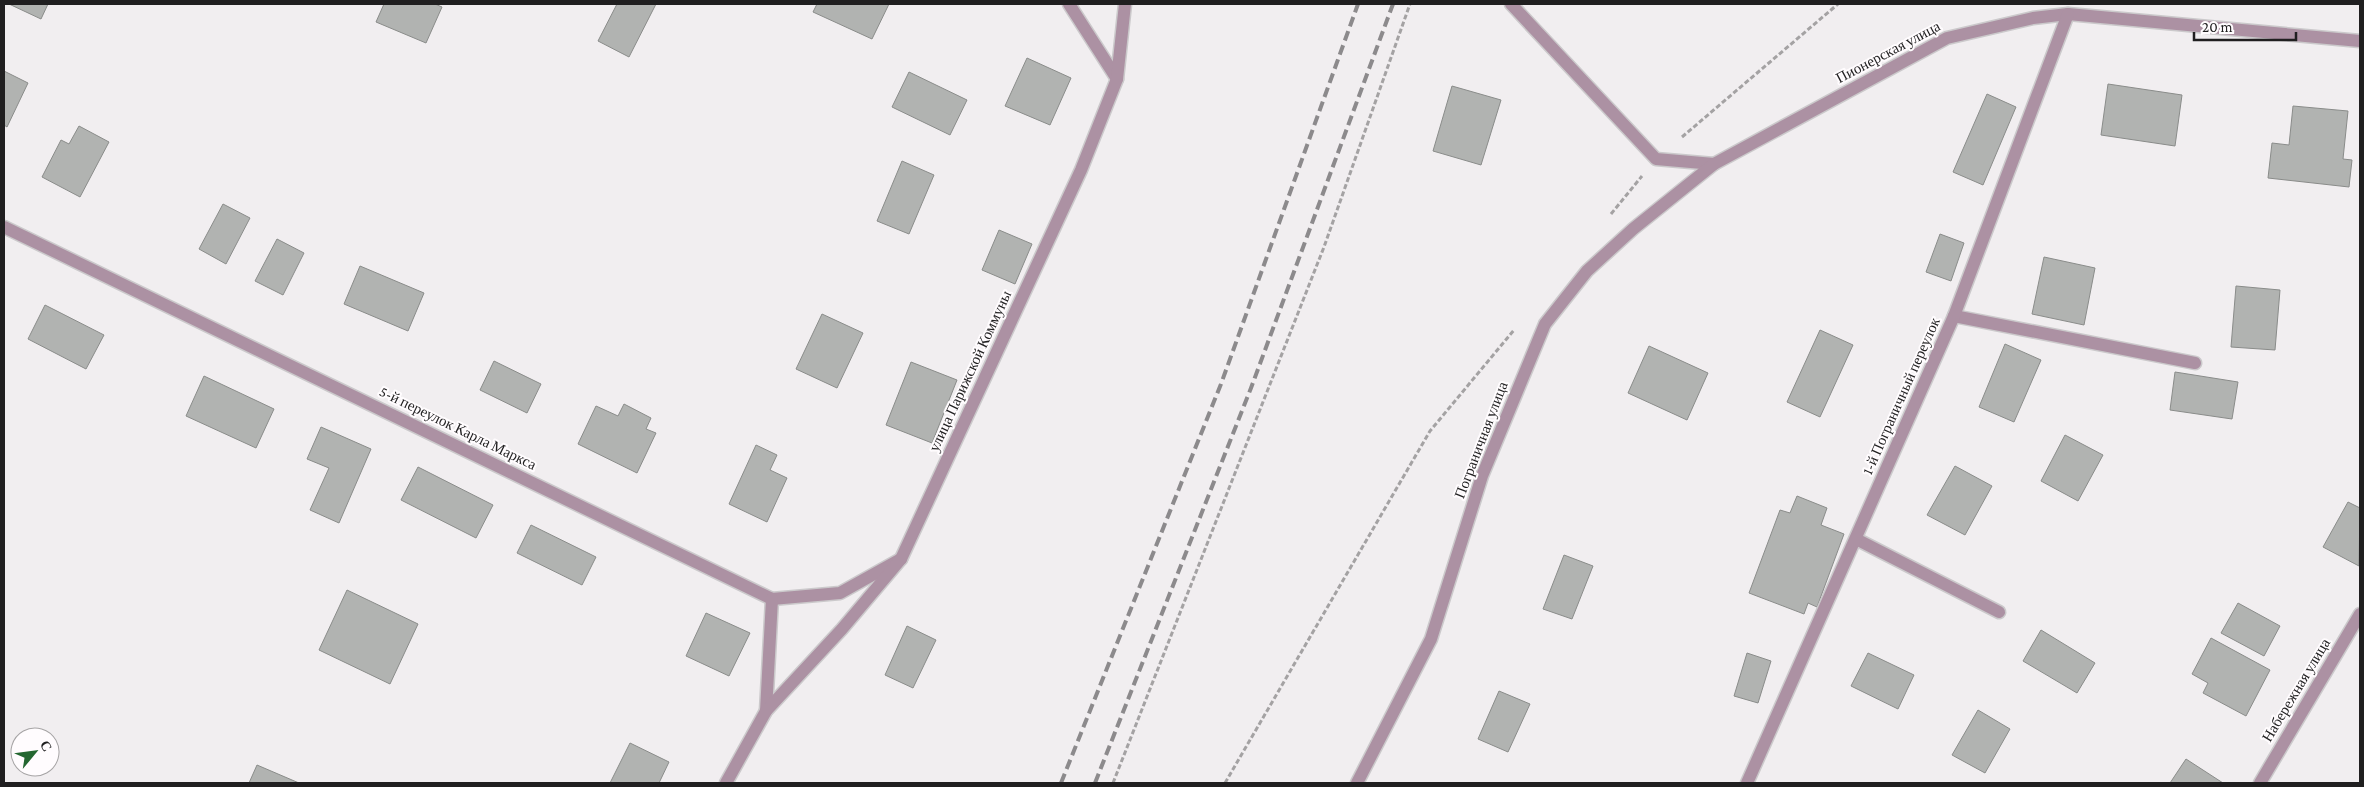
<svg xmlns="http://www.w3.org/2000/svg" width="2364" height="787" font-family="'Crimson Pro',serif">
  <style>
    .building { fill: #b1b3b1; stroke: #8a8c8a }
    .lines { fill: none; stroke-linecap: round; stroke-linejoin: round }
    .minor-casing { stroke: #cbc9cb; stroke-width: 15 }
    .path { stroke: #a4a2a3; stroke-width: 3; stroke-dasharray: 5 2.5; stroke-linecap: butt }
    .minor { stroke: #ac91a3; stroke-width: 12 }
    .rail { stroke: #8c8a8c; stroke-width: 4; stroke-dasharray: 10 5; stroke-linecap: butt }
    .labels { text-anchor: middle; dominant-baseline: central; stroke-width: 4; stroke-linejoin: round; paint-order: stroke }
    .street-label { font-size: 15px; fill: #201f20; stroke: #fffcfe }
  </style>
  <rect width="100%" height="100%" fill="#f1eef0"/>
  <g class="building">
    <polygon points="9,4 48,4 41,19"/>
    <polygon points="384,4 435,4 442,7 426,43 376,22"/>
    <polygon points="617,4 656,4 629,57 598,41"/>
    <polygon points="817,4 889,4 872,39 813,12"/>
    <polygon points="1027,58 1071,78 1050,125 1005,106"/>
    <polygon points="4,71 28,83 7,127 4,125"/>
    <polygon points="909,72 967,100 950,135 892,107"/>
    <polygon points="2108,84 2182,95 2175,146 2101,135"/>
    <polygon points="1452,86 1501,100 1481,165 1433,151"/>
    <polygon points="1987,94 2016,107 1983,185 1953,172"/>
    <polygon points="2293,106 2348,111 2343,159 2352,160 2349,187 2268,178 2272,143 2289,145"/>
    <polygon points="79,126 109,142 80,197 42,177 61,140 69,144"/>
    <polygon points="902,161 934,175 909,234 877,221"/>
    <polygon points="223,204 250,218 226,264 199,249"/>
    <polygon points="999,230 1032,244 1015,284 982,270"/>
    <polygon points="1940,234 1964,243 1951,281 1926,272"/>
    <polygon points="277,239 304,253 283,295 255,281"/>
    <polygon points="2044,257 2095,268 2084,325 2032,314"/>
    <polygon points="360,266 424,293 408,331 344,304"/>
    <polygon points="2236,286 2280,290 2275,350 2231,347"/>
    <polygon points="45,305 104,335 86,369 28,339"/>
    <polygon points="822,314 863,333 837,388 796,369"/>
    <polygon points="1820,330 1853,345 1820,417 1787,402"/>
    <polygon points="2005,344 2041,360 2014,422 1979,407"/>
    <polygon points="1649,346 1708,373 1687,420 1628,393"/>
    <polygon points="494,361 541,384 527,413 480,390"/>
    <polygon points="911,362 957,380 932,443 886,425"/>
    <polygon points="2175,372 2238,382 2232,419 2170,410"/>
    <polygon points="204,376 274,409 256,448 186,416"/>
    <polygon points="624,404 651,418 646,429 656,433 637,473 578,444 596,406 618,416"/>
    <polygon points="321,427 371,449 339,523 310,510 329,468 307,459"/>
    <polygon points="2065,435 2103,455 2078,501 2041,481"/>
    <polygon points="756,445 777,455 770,470 787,478 767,522 729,504"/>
    <polygon points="1955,466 1992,486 1965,535 1927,515"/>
    <polygon points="418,467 493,505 476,538 401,500"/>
    <polygon points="1797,496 1827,508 1821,525 1844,534 1817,607 1808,603 1804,614 1749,593 1780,510 1790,513"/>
    <polygon points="2348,502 2360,508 2359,566 2323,547"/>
    <polygon points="531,525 596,557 582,585 517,553"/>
    <polygon points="1564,555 1593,566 1572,619 1543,609"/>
    <polygon points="347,590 418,624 390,684 319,650"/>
    <polygon points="2238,603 2280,626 2264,656 2221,633"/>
    <polygon points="706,613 750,633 729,676 686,656"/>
    <polygon points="907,626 936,640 913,688 885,675"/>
    <polygon points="2041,630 2095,663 2077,693 2023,661"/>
    <polygon points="2211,638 2270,670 2246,716 2203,693 2208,683 2192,674"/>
    <polygon points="1747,653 1771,661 1758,703 1734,696"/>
    <polygon points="1868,653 1914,675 1898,709 1851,686"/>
    <polygon points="1499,691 1530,704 1508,752 1478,739"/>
    <polygon points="1978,710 2010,729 1985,773 1952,755"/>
    <polygon points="630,743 669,762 659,783 610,783"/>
    <polygon points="2186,759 2223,783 2170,783"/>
    <polygon points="257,765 299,783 249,783"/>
  </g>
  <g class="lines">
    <g class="minor-casing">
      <g id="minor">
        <polyline points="1069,4 1117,79"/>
        <polyline points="1511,4 1656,159 1714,164"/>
        <polyline points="4,227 772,599 840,593 901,559"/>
        <polyline points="1954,316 2195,363"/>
        <polyline points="1856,539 1999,612"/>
        <polyline points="766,711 772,599"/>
        <polyline points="726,783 766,711 842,629 901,559 1081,170 1117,79 1125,4"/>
        <polyline points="1357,783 1431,639 1482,476 1545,324 1587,271 1633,229 1714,164 1947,38 2033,18 2068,14 2360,41"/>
        <polyline points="1747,783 1954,316 2068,14"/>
        <polyline points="2260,783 2360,614"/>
      </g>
    </g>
    <g class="path">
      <polyline points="1682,137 1838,4"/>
      <polyline points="1611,214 1642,176"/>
      <polyline points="1113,783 1324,247 1410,4"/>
      <polyline points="1225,783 1430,431 1514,330"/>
    </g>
    <use href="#minor" class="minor"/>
    <g class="rail">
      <polyline points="1061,783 1221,384 1358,4"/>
      <polyline points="1095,783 1251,388 1393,4"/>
    </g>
  </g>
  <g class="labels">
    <g class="street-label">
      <text transform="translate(1888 52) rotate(-28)">Пионерская улица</text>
      <text transform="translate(970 371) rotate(-65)">улица Парижской Коммуны</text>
      <text transform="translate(1901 396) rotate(-66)">1-й Пограничный переулок</text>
      <text transform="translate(458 428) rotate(26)">5-й переулок Карла Маркса</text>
      <text transform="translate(1481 440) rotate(-69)">Пограничная улица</text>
      <text transform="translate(2296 690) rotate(-59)">Набережная улица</text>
    </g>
  </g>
  <rect width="2364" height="787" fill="none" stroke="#201f20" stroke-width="10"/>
  <g transform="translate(35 752) rotate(61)"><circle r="24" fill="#fffcfe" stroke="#a6a4a5"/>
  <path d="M0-4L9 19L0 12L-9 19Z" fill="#236630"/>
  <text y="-8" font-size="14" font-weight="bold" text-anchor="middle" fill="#201f20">С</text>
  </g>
  <path d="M2194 32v8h102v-8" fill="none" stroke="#201f20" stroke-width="2.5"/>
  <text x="2202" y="32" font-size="15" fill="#201f20" stroke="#fffcfe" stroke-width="4" paint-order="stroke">20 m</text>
</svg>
